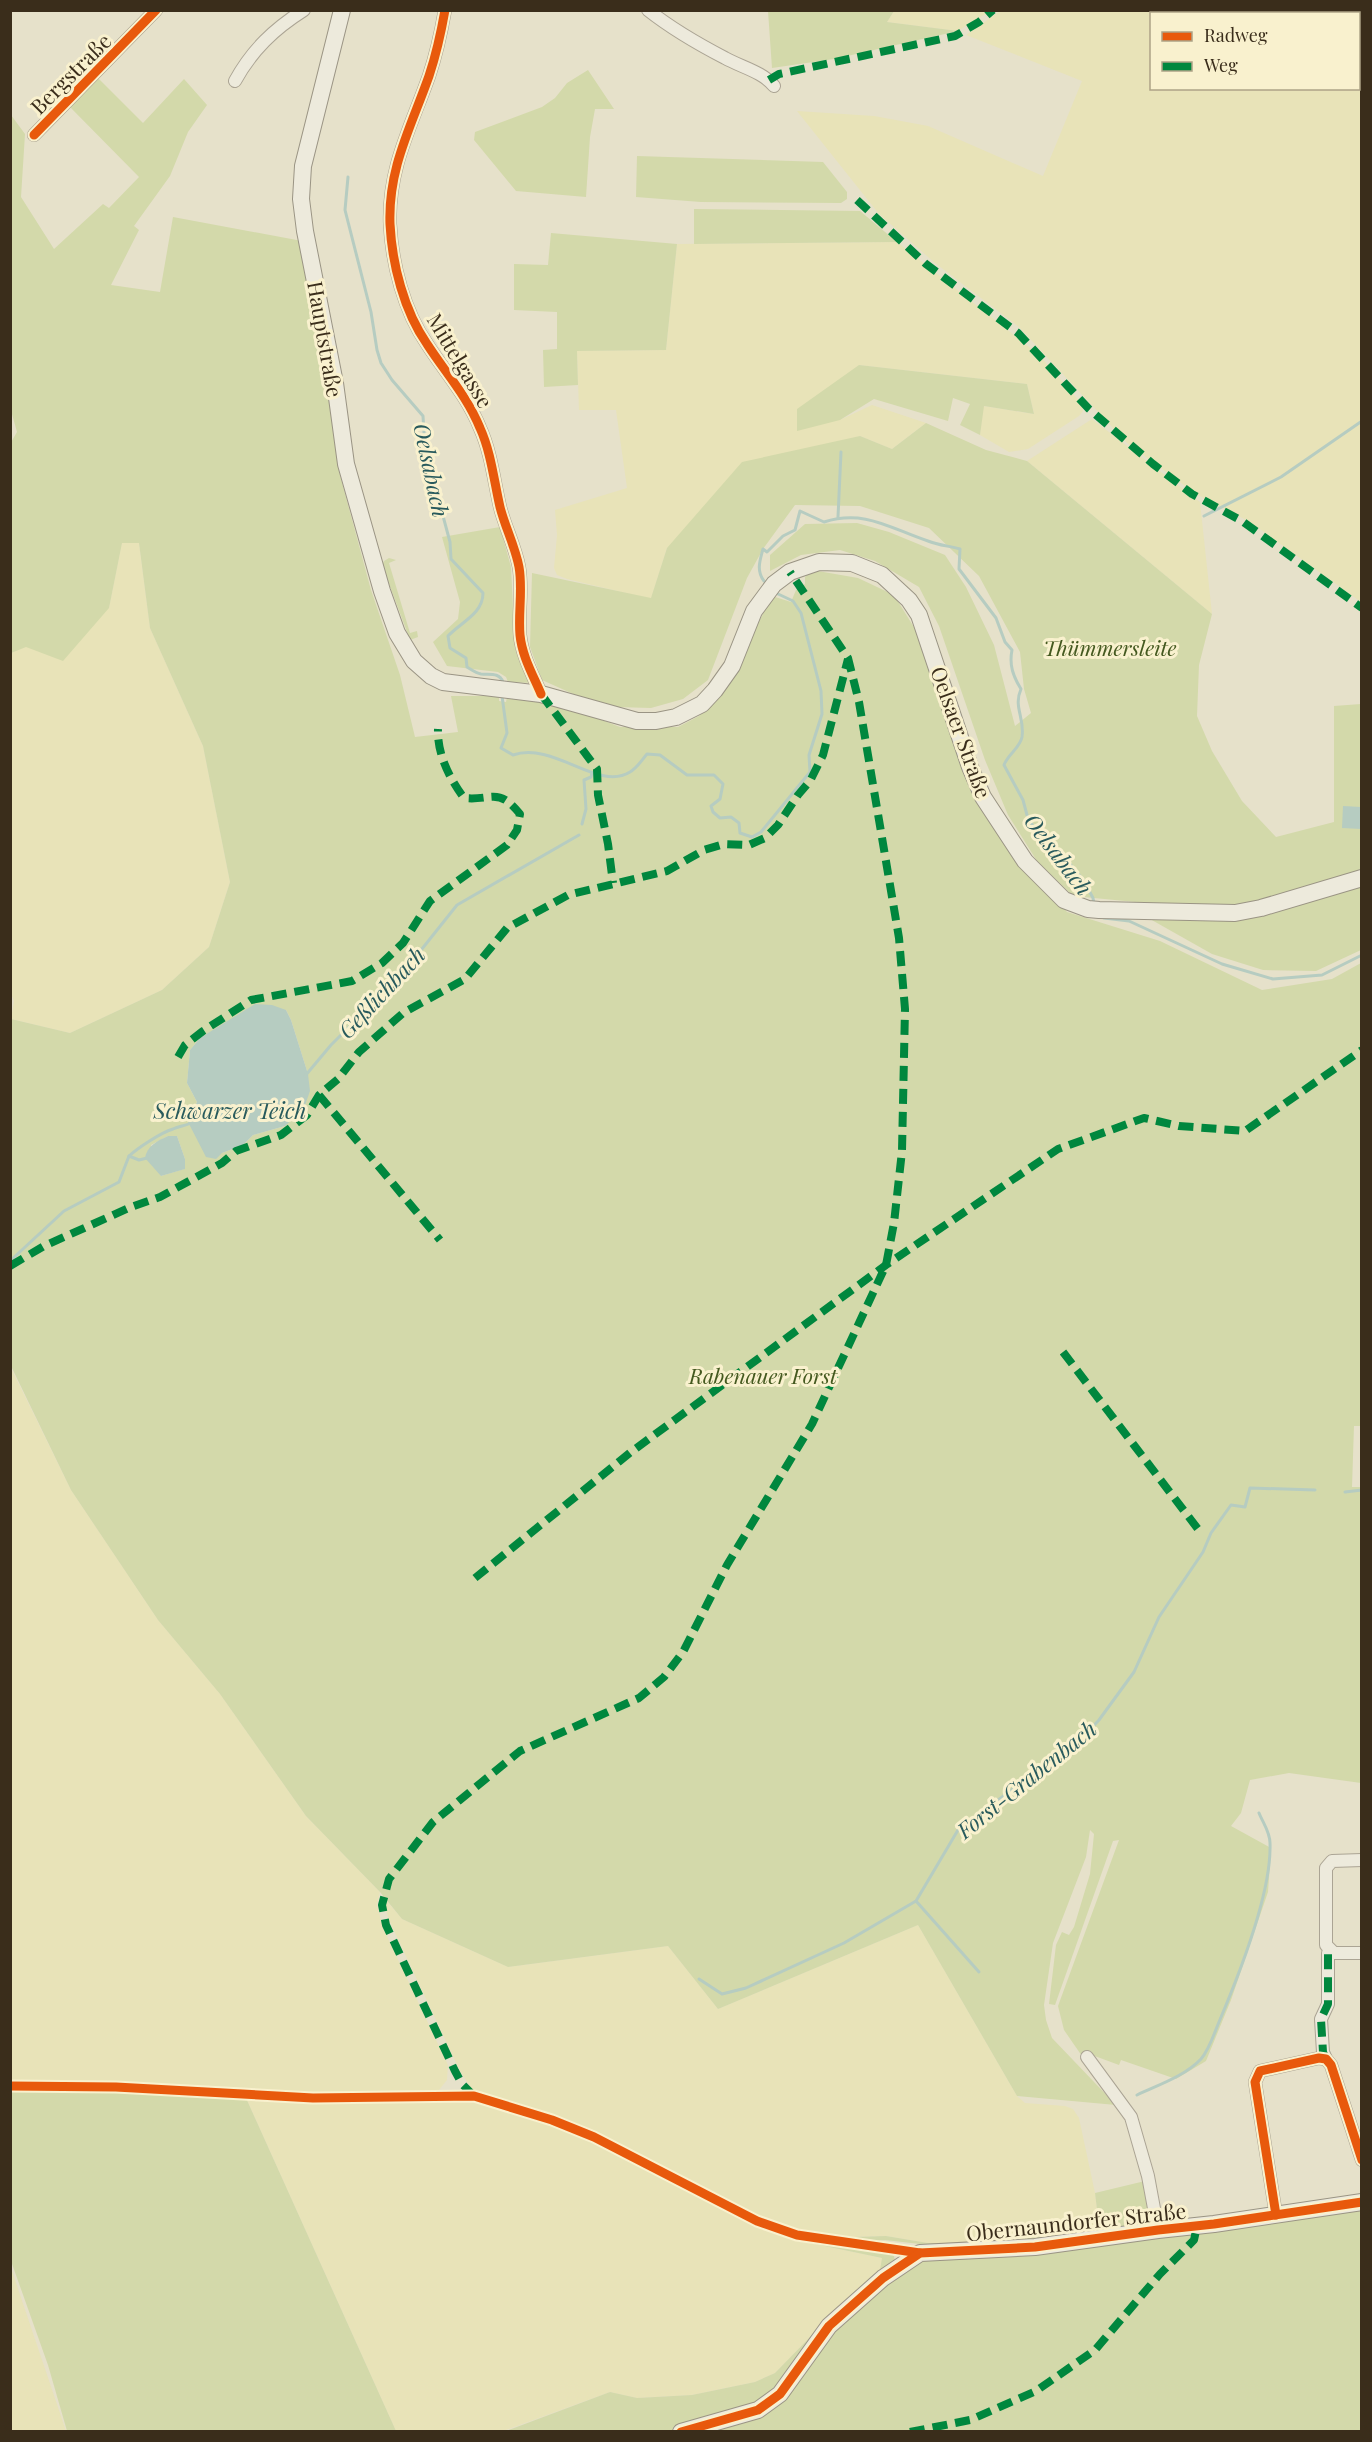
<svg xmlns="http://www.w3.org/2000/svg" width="1372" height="2442" font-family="'Playfair Display',serif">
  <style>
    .farmland { fill: #e8e3b8 }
    .green { fill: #d3d9aa; fill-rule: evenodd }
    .water { fill: #b6ccc1 }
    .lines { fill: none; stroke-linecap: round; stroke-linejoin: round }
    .stream { stroke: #b6ccc1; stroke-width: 3 }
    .street-casing { stroke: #aba494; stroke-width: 14 }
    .secondary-casing { stroke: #9a9484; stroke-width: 18 }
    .street { stroke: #edeadc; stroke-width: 12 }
    .secondary { stroke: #edeadc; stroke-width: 16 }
    .quiet { stroke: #00873e; stroke-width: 8; stroke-dasharray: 15 8; stroke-linecap: butt }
    .cycleway-casing { stroke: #f9f1ce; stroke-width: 13 }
    .cycleway { stroke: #e8590c; stroke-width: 9 }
    .labels { text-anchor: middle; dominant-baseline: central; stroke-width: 6; stroke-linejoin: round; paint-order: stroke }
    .street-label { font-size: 21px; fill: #3a2d1b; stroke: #f9f1ce }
    .park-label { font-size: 21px; font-style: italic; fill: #44591f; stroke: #f9f1ce }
    .water-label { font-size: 22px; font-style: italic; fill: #285a5c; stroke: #f9f1ce }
  </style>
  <rect width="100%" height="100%" fill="#e6e1ca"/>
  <g class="farmland">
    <polygon points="894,11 990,11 958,31 887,22"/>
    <polygon points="1292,11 1299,13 1152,14 1152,88 1358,88 1359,39 1361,40 1361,602 1250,522 1196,494 1127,443 1019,327 935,263 879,214 797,111 874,116 928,126 1043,176 1082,81 966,35 1000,11"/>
    <polygon points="897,242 1039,355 1082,404 1083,411 1079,416 1028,449 1009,452 980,435 983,406 1034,414 1027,384 859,365 840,420 872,405 926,423 892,449 860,436 667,548 651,599 567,579 557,575 554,568 557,535 555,510 627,488 616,410 579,410 577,351 666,350 677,244"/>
    <polygon points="1092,419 1200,502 1212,614 1027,461"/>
    <polygon points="122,542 139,543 150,628 203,746 230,882 209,947 162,990 70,1033 11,1019 14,1001 10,991 11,653 109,608"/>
    <polygon points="10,1366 71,1490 158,1620 220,1694 306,1816 380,1892 377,1905 383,1928 448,2065 447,2080 439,2090 432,2093 423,2094 311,2094 227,2087 11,2083"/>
    <polygon points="386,1900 402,1919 508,1967 668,1946 718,2009 918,1925 1017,2096 1025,2103 1065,2106 1073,2109 1079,2118 1095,2193 1099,2226 1010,2240 975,2243 928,2243 886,2236 854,2237 807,2234 767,2221 709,2196 651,2162 595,2134 550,2116 477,2094 473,2091 460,2071 389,1920 386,1910"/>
    <polygon points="246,2098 463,2099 506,2109 553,2123 595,2140 719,2207 768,2229 801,2241 882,2258 881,2270 849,2297 775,2373 755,2382 692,2395 637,2398 610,2392 503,2431 396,2431"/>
    <polygon points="11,2268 66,2431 11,2432"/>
  </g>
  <g class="green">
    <polygon points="768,11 894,11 887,22 958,31 834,59 772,68"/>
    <polygon points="588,70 614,109 595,109 590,137 586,197 516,191 474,140 475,132 542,107 555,98 567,83"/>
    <path d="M97,77l46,46 41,-44 23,26 -19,27 -18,44 -36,50 5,4 -28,55 49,7 13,-75 129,24 30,150 1,30 7,54 31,115 29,85 15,62 43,-5 -7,-36h48v5l7,1 1,-5 56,8 57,22h58l21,-11 27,-30 46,-90 19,6 5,-12 9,-6v-7l7,-7 46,8 36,17 31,50 90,208 52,59 93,29 102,49 70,-11 29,-16 1,463h-8l-2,61h10l-1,296 -72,-10 -39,7 -9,33 -10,13 40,22 -3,44 -37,108 -25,61 -30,18 -55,-19 -2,5 -27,-10 -8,4 -20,-29 -6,-24 61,-166 -6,1 -58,164 -6,-1 7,-59 6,-13 7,3 5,-8 16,-53 4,-40 -4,-4 -4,27 -33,86 -9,62 2,15 6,18 64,67 -99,-9 -99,-171 -200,84 -50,-63 -160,21 -106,-48 -22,-27 -74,-76 -86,-122 -62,-74 -87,-130 -60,-124v-347l59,14 92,-43 47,-43 21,-65 -27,-136 -53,-118 -11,-85h-17l-13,65 -46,53 -37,-14 -15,6 -1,-209 7,-12 -7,-25 1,-292 14,19 -4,63 33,52 49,-45 6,4 30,-31 -70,-71zM286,1010l5,10 17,54 -23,52 -32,9 -10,10 -21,8 -31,-40 6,-11 -10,-19 3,-33 10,-12 16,-8zM168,1136h9l8,23 -1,10 -23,7 -10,-31z"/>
    <polygon points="637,156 823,162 847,192 847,199 841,203 701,202 636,197"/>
    <polygon points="694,209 860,211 897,242 694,244"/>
    <polygon points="551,233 677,244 666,350 577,351 578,385 544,387 543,350 557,349 557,312 514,310 514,264 548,265"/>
    <polygon points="859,365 1027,384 1034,414 984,406 980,435 960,425 970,404 953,398 948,421 874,399 840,420 797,431 797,409"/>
    <polygon points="926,423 986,450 1027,461 1212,614 1199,665 1197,716 1212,751 1242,801 1276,837 1334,822 1334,706 1361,704 1361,871 1252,903 1198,908 1073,896 1037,861 1008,815 985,760 939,626 919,587 875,561 840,550 801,555 770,571 770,555 805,524 857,523 889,532 945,555 966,587 994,645 1015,726 1031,713 1024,689 1020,652 979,576 929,528 860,506 795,505 763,549 747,578 708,680 683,699 651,708 616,707 580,697 542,680 530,647 532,573 651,598 667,548 742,462 860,436 892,449"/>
    <polygon points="500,527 511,567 515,648 533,683 508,682 506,677 498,672 447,666 433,642 458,619 460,602 442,537"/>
    <polygon points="389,558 396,560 389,563 410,633 417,631 418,637 410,640 382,565 384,561"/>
    <polygon points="1361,886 1361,950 1316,971 1263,970 1212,954 1150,919"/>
    <polygon points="32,2087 195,2092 246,2098 396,2431 67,2431 48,2365 11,2261 11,2088"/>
    <polygon points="1145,2181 1151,2227 1361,2206 1361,2431 503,2432 610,2392 637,2398 692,2395 755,2382 775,2373 849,2297 880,2270 882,2258 801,2241 768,2229 769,2227 819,2242 887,2251 894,2256 895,2261 920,2253 1038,2240 937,2246 885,2240 858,2242 807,2234 854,2237 886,2236 928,2243 975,2243 1010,2240 1099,2226 1095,2193"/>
  </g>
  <g class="water">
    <polygon points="1343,806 1361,807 1361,829 1342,828"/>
    <polygon points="255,1004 272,1005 286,1010 291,1020 308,1074 310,1091 304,1108 285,1126 253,1135 243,1145 222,1153 216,1159 206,1157 188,1122 197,1102 187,1083 190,1050 200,1038"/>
    <path d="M168,1136h9l8,23v10l-24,7 -16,-18c2,-12 12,-17 23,-22z"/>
  </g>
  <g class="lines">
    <g class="stream">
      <path d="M348,177l-3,33 26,102 6,38 4,13 11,17 31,36 2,33 25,93 1,17 32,34c0,21 -22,29 -35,43l2,12 16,10 1,9c5,3 9,6 14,7 9,1 18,-2 22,8"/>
      <polyline points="1204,516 1281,477 1362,421"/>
      <polyline points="838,517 841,452"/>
      <path d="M764,581c-8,-10 -4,-21 -1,-32l4,3 16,-16 12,-6 5,-19 24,11c41,-13 67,7 104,19 10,4 21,5 32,8l-1,20 37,49 9,24 7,8c-3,15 1,26 9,39 -8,18 4,29 1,48 -2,11 -14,17 -18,28l19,35 4,15 8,15 14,19 16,9 19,23 9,17 1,6"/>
      <path d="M502,696l5,37 -6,15 12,7c41,-14 85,37 117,17 7,-4 12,-12 17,-18l13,1 27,20h27l9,9 -3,15 -9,7 2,6 7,6 11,-1 8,6 1,10 12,4 9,-5 49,-60 -1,-17 13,-41 -1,-23 -20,-78 -8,-12 -17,-8"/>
      <polyline points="582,824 586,809 584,780 591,777 592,773"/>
      <polyline points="1104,918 1129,921 1222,964 1273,979 1322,975 1362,955"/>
      <polyline points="305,1076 331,1045 402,974 457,905 579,835"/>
      <path d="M129,1156c9,-8 31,-23 44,-27 6,-3 12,-3 18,-6"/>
      <polyline points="10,1261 64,1211 119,1182 129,1156 139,1160 147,1158"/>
      <polyline points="1345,1492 1362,1490"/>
      <polyline points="916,1901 979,1972"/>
      <polyline points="699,1979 722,1994 746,1988 844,1943 916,1901 958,1830 1084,1736 1099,1720 1134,1672 1159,1617 1203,1552 1211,1533 1231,1505 1245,1507 1250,1488 1315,1490"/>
      <path d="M1137,2095c21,-10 48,-19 64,-36 8,-9 13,-25 18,-37 20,-47 53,-129 51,-179 0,-11 -7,-20 -11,-30"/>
    </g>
    <g class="street-casing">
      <g id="street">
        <path d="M445,10c-4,23 -9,45 -16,66 -18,51 -41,92 -39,148 2,40 14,87 37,120 18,28 40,52 53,84 11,24 14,53 20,79 5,20 15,39 19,60 4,22 -1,46 1,68 2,21 13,40 21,59"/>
        <path d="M648,10c24,19 50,34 77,48 16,9 38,14 49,28"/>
        <path d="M235,81c17,-31 39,-52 69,-71"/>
        <polyline points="34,135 156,10"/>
        <polyline points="1362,1860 1332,1861 1326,1868 1326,1945 1334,1953 1362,1953"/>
        <polyline points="1087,2057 1131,2117 1148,2176 1158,2230"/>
        <polyline points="1326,2059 1323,2052 1321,2019 1328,2004 1328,1953"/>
        <polyline points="1276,2215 1255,2082 1260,2071 1319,2058 1326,2059 1331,2065 1362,2160"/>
      </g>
    </g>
    <g class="secondary-casing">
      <g id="secondary">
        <polyline points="342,10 303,166 301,199 305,231 335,383 346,464 382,591 397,633 414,661 431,676 443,682 541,694 637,721 656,721 676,717 702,704 715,690 732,666 754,611 774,584 790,572 819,562 852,563 882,575 909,600 919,615 970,767 983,797 1025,861 1064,900 1088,909 1099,910 1235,913 1261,908 1362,878"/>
        <polyline points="681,2432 758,2410 780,2394 829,2326 883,2278 920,2253 1035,2247 1158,2230 1214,2224 1362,2202"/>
      </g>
    </g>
    <use href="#street" class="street"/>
    <use href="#secondary" class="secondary"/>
    <g class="quiet">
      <polyline points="769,80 779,74 955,36 979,22 993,10"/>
      <polyline points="857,200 926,264 1018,333 1089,409 1153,464 1192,494 1242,521 1362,608"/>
      <polyline points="541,694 597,769 598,795 608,844 613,883"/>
      <path d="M178,1057l7,-12 18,-14 48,-31 101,-19 30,-18 21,-20 27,-42 77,-56 10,-15 3,-16c-23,-28 -27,-13 -56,-16 -15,-20 -27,-45 -26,-69"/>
      <polyline points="319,1095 440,1240"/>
      <polyline points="10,1266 44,1246 131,1207 160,1197 222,1163 236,1151 281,1135 307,1115 319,1095 338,1079 359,1052 403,1013 465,979 507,928 568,895 667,871 704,850 724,844 749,845 765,838 778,825 798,795 810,781 823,755 848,659"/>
      <polyline points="1063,1352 1201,1533"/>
      <polyline points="475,1578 631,1452 886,1265 1058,1149 1144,1118 1179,1126 1245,1131 1362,1050"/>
      <polyline points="1326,2059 1323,2052 1321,2019 1328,2004 1328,1953"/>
      <polyline points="474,2096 462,2084 455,2071 386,1925 382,1905 389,1879 433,1822 520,1751 639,1698 664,1677 683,1652 727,1565 812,1424 886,1265 894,1223 902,1151 905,1009 899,938 859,702 848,658 790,572"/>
      <polyline points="910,2432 970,2420 1036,2391 1095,2350 1160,2274 1194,2240 1197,2226"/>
    </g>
    <g class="cycleway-casing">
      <g id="cycleway">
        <path d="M445,10c-4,23 -9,45 -16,66 -18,51 -41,92 -39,148 2,40 14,87 37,120 18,28 40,52 53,84 11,24 14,53 20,79 5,20 15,39 19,60 4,22 -1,46 1,68 2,21 13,40 21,59"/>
        <polyline points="34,135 156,10"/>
        <polyline points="10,2086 116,2087 313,2098 474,2096 552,2120 594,2137 757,2221 797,2235 920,2253"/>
        <polyline points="1276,2215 1255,2082 1260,2071 1319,2058 1326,2059 1331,2065 1362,2160"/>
        <polyline points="681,2432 758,2410 780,2394 829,2326 883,2278 920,2253 1035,2247 1158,2230 1214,2224 1362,2202"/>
      </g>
    </g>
    <use href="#cycleway" class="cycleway"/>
  </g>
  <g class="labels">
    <g class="street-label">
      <text transform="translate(70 73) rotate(-45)">Bergstraße</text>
      <text transform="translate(326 339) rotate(80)">Hauptstraße</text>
      <text transform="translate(461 360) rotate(59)">Mittelgasse</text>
      <text transform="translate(962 732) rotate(70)">Oelsaer Straße</text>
      <text transform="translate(1076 2221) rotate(-6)">Obernaundorfer Straße</text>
    </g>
    <g class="park-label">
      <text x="1110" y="647">Thümmersleite</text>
      <text x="763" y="1375">Rabenauer Forst</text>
    </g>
    <g class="water-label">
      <text transform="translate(432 470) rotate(78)">Oelsabach</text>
      <text transform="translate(1059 854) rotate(53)">Oelsabach</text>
      <text transform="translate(381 992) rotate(-47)">Geßlichbach</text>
      <text x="230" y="1110">Schwarzer Teich</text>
      <text transform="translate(1026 1779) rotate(-39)">Forst-Grabenbach</text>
    </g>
  </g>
  <rect width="1372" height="2442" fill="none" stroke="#3a2d1b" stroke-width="24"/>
  <rect x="1150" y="12" width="210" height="78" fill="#f9f1ce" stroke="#ada386" stroke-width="1.5"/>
  <rect x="1162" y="32" width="30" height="9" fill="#e8590c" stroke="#ada386" stroke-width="1.5"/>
  <text x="1204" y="42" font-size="18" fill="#3a2d1b">Radweg</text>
  <rect x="1162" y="62" width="30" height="9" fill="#00873e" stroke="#ada386" stroke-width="1.5"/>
  <text x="1204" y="72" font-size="18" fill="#3a2d1b">Weg</text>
</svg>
